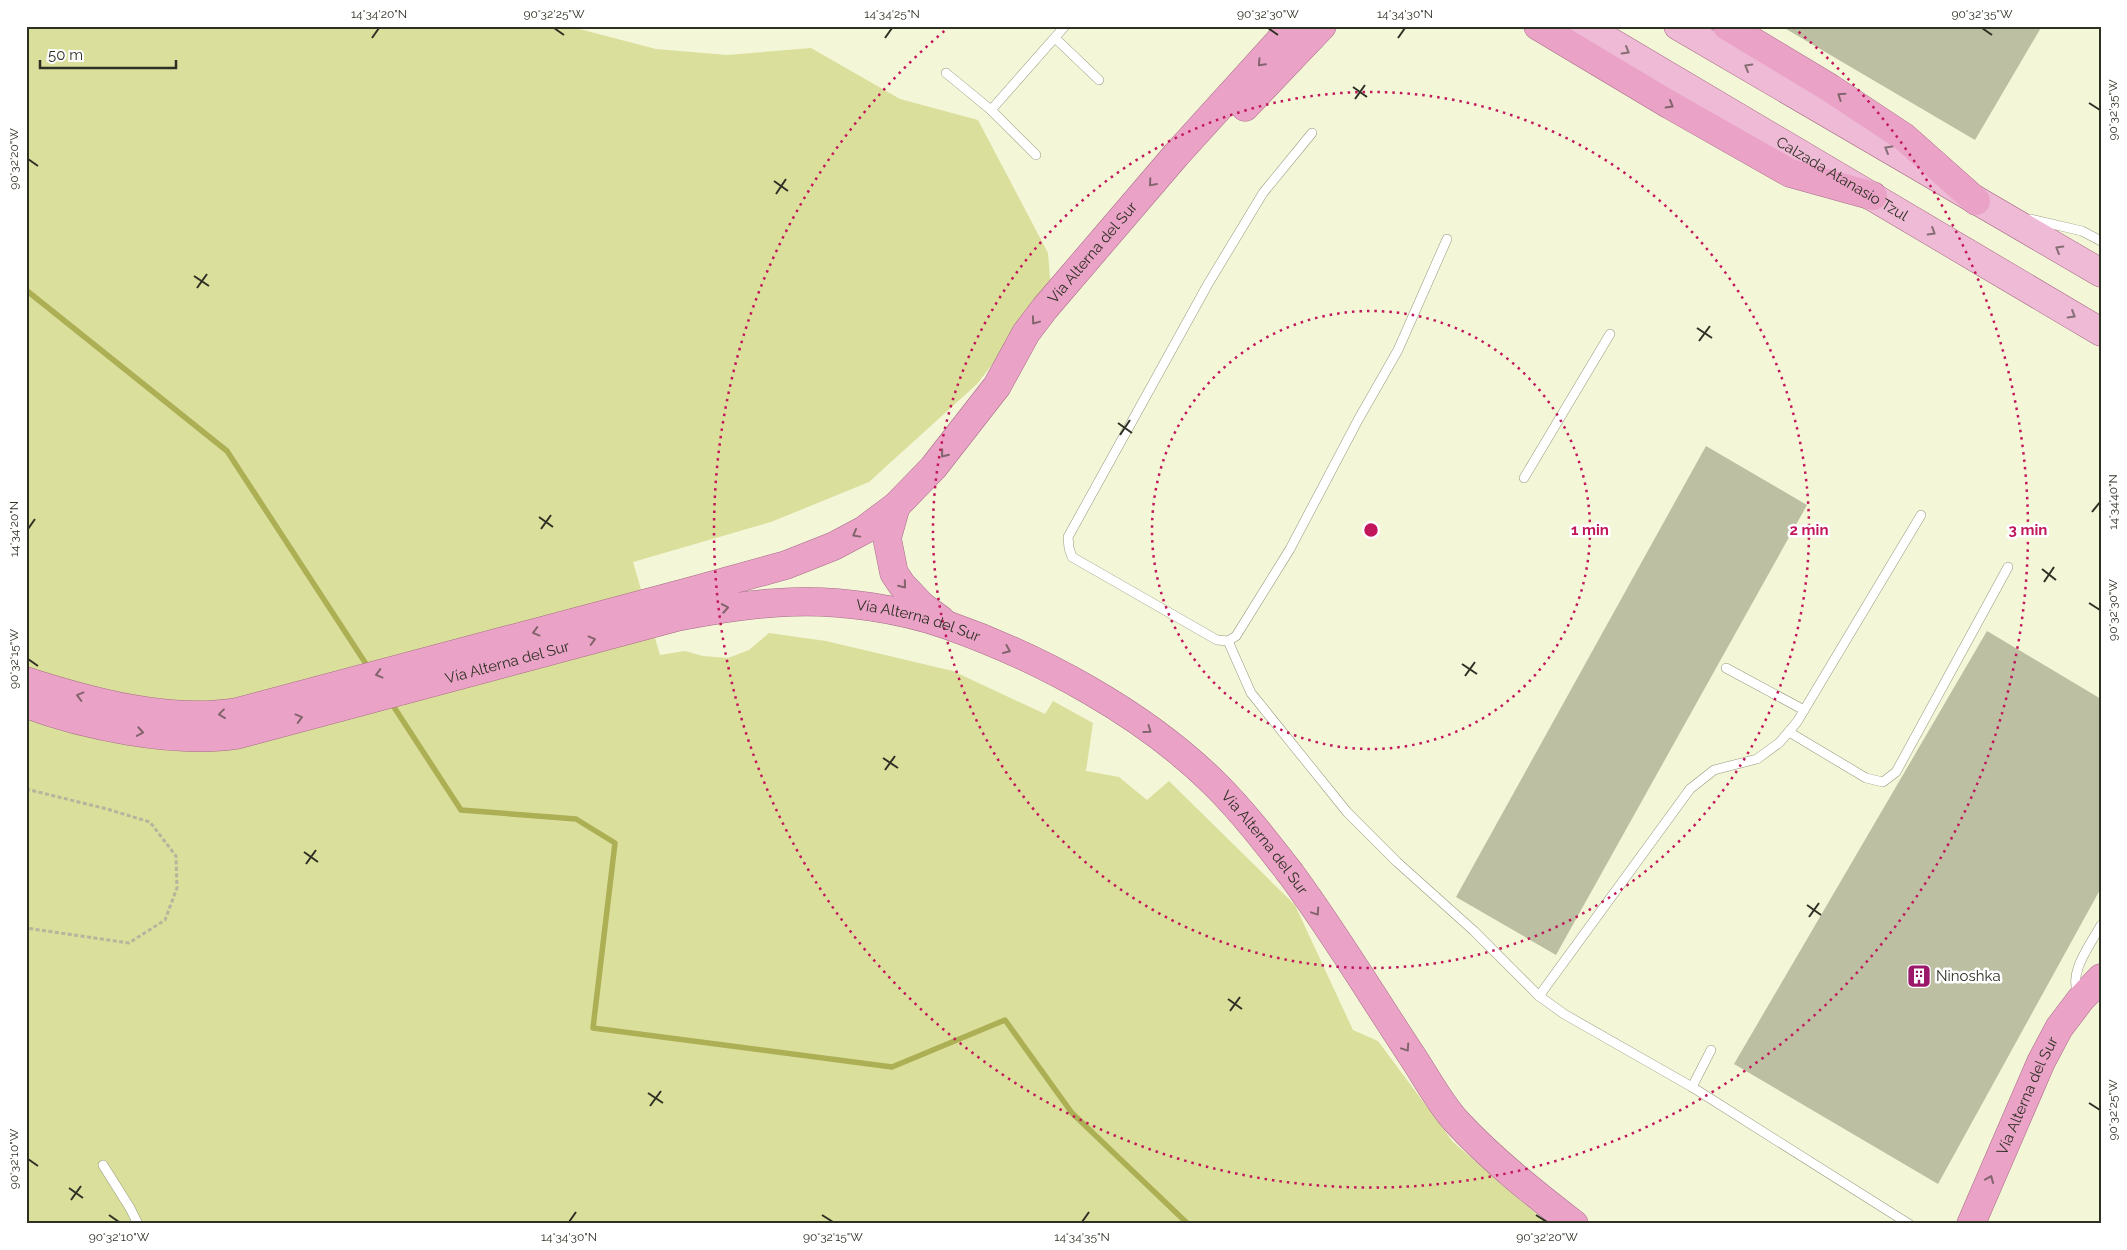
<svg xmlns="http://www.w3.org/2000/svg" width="2127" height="1250" font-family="Raleway,sans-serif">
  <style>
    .green { fill: #dbdf9c }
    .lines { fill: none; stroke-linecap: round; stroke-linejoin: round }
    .stream { stroke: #acaf53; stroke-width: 5.5 }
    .building { fill: #bdbfa2 }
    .service-casing { stroke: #96977b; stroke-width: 10 }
    .primary-casing { stroke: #a56c85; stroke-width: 29 }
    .trunk-casing { stroke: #a56c85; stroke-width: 29 }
    .path { stroke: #b3b59d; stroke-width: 3; stroke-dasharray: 4 2.5; stroke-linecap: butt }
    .service { stroke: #fff; stroke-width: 9 }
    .primary { stroke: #efbad5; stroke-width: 28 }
    .trunk { stroke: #eaa3c7; stroke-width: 28 }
    .oneway { stroke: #856e74 }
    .oneway2 { stroke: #83646d }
    .ticks { fill: none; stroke: #2f3024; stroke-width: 2 }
    .ring { fill: none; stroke: #c2185b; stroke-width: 2.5; stroke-dasharray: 2.5 5 }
    .labels { text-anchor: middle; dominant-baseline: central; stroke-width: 5; stroke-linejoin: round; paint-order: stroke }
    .street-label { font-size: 15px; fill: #2f3024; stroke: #fff }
    .poi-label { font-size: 15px; fill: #2f3024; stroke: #fff; text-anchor: start }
    .centre { fill: #c2185b; stroke: #fff; stroke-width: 2.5 }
    .ring-label { font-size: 15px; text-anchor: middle; font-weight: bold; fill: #c2185b; stroke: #fff; stroke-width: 5; stroke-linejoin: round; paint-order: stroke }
    .neatline { fill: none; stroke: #2f3024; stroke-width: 2 }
    .ticks-label { font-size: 12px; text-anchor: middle; fill: #2f3024 }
  </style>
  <rect width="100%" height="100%" fill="#f4f6d8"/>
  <polygon class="green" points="26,26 568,26 656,49 727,55 811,48 900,99 978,120 1048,253 1051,288 977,384 869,482 771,522 633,562 660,655 685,651 703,656 728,658 749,650 769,633 826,641 953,671 1045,714 1053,701 1093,723 1086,771 1119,777 1147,800 1169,781 1295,905 1353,1030 1378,1041 1453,1142 1548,1224 26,1224"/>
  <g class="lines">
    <g class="stream">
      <polyline points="26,290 227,451 370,670"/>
      <polyline points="390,701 461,810 576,819 615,843 593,1028 892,1067 1005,1020 1072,1113 1188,1224"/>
    </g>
  </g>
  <g class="building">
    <polygon points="1781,26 2042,26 1975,140"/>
    <polygon points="1706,446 1807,505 1556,955 1456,897"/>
    <polygon points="1987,631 2101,699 2101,888 1938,1184 1734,1064"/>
  </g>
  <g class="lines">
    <g class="service-casing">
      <g id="service">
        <polyline points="1055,38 1099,80"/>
        <polyline points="946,73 991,110 1036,155"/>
        <polyline points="991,110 1065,26"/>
        <polyline points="1312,133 1263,193 1208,284 1068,537 1069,548 1072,557 1217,640 1228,641 1236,636 1290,549 1358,420 1398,350 1447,239"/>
        <polyline points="2030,219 2082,231 2101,241"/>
        <polyline points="1524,478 1610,334"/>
        <polyline points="1228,641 1251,693 1347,812 1397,862 1474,931 1539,996 1564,1014 1692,1087 1909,1224"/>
        <polyline points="1726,668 1804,710"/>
        <polyline points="1789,732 1866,778 1883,782 1896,772 2008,567"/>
        <path d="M2078,994c-10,-22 13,-50 23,-69"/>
        <polyline points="1539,996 1690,789 1714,770 1757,759 1779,743 1797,722 1921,515"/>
        <polyline points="1692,1087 1711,1050"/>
        <polyline points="103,1165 130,1208 138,1224"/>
      </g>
    </g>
    <g class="primary-casing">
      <g id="primary">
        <path id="s1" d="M1584,26l517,306"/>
        <polyline points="1678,26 2101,273"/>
      </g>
    </g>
    <g class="trunk-casing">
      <g id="trunk">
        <polyline points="1538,26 1670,105 1790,173 1873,196"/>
        <polyline points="1727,26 1830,88 1904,137 1976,201"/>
        <polyline points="1245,107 1322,26"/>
        <polyline points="896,506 887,538 894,573 902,585 922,606 941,620"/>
        <path id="s2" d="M26,681c65,21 143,42 211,31l451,-120 98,-27 48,-19 30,-16 32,-24 37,-38 64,-82 29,-53 19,-25 131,-153 117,-129"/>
        <path id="s3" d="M26,704c58,22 149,40 210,31l441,-118c38,-7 76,-14 115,-15 49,-2 109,7 155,23 94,33 198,89 269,160 27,27 51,58 75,89 42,57 80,120 119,179 15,22 28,48 46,68 35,38 76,71 118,103"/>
        <path id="s4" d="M1971,1224l70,-162 18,-34 22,-29 20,-21"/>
      </g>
    </g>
    <polyline class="path" points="26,789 107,809 150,822 176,856 177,888 165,920 129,943 26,928"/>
    <use href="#service" class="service"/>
    <use href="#primary" class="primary"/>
    <use href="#trunk" class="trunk"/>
  </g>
  <defs><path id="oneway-chevron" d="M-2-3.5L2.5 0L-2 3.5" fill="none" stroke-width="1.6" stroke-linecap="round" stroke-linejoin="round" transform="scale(1.25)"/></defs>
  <g class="oneway">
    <use href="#oneway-chevron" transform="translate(1626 51) rotate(30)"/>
    <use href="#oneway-chevron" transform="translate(1748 67) rotate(-150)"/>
    <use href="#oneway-chevron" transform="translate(1888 149) rotate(-150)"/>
    <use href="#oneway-chevron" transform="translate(1932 232) rotate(31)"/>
    <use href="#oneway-chevron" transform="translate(2059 249) rotate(-150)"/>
    <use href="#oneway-chevron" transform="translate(2072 315) rotate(31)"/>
  </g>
  <g class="oneway2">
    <use href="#oneway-chevron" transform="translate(1261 63) rotate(133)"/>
    <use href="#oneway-chevron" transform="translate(1841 96) rotate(-146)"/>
    <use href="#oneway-chevron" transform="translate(1670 105) rotate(30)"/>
    <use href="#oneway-chevron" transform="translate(1152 183) rotate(131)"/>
    <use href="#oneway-chevron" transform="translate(1035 321) rotate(127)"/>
    <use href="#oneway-chevron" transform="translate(944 454) rotate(129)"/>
    <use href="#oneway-chevron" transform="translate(856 534) rotate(151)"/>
    <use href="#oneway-chevron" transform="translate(903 585) rotate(51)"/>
    <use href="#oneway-chevron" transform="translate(725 608) rotate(-10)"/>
    <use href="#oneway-chevron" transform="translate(536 632) rotate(165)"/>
    <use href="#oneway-chevron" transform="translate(592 640) rotate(-15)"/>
    <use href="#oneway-chevron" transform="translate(1007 650) rotate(23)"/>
    <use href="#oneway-chevron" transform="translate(379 674) rotate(165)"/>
    <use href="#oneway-chevron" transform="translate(80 696) rotate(-165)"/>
    <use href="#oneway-chevron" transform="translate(222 714) rotate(173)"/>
    <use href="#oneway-chevron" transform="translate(299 718) rotate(-15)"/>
    <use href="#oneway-chevron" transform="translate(1148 730) rotate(36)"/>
    <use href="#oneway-chevron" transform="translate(140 732) rotate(10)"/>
    <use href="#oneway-chevron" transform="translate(1316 912) rotate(56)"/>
    <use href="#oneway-chevron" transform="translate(1406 1048) rotate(56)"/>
    <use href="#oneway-chevron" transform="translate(1990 1179) rotate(-67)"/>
  </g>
  <path class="ticks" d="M554,28l10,7M1268,28l10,7M1982,28l10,7M372,38l7,-10M885,38l7,-10M1398,38l7,-10M1353,87l14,10M1355,99l10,-14M2089,103l11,7M28,159l10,7M774,181l14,10M776,194l10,-15M194,276l15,10M197,288l10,-14M1697,328l15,10M1699,341l11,-15M1118,423l14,10M1120,435l10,-15M2092,512l8,-10M539,517l14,10M28,529l7,-10M541,529l10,-14M2042,569l14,11M2044,582l10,-15M2089,603l11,7M28,659l10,7M1462,664l15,10M1465,676l10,-14M883,758l15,10M885,770l10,-14M304,852l14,10M306,864l10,-14M1807,905l14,10M1809,917l10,-14M1228,999l14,10M1230,1011l10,-14M648,1093l15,10M2089,1103l11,7M650,1106l11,-15M28,1159l10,7M69,1188l14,10M71,1200l10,-14M109,1215l10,7M822,1215l11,7M1536,1215l11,7M569,1222l7,-10M1082,1222l7,-10"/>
  <g class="ring">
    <circle cx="1371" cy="530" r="219"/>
    <circle cx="1371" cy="530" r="438"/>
    <path d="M1793 27A657 657 0 1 1 949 27"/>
  </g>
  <defs>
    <g id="building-square" transform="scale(1.25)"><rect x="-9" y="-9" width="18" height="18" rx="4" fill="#9b176a" stroke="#fff"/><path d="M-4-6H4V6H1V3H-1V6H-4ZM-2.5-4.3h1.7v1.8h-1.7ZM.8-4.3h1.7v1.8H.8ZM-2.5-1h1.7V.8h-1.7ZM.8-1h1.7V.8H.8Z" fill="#fff"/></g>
  </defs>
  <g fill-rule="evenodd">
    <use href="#building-square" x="1919" y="976"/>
  </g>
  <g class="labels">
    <g class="street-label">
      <text stroke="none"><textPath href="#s1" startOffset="300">Calzada Atanasio Tzul</textPath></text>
      <text stroke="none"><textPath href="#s2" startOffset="1231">Vía Alterna del Sur</textPath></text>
      <text stroke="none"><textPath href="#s3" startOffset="915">Vía Alterna del Sur</textPath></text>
      <text stroke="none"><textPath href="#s3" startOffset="495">Vía Alterna del Sur</textPath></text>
      <text stroke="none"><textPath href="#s3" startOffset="1335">Vía Alterna del Sur</textPath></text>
      <text stroke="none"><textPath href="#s4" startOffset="140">Vía Alterna del Sur</textPath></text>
    </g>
    <g class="poi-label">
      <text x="1936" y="976">Ninoshka</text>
    </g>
  </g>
  <circle cx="1371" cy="530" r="8" class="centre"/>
  <g class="ring-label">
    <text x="1590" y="535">1 min</text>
    <text x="1809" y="535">2 min</text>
    <text x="2028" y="535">3 min</text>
  </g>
  <rect width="2127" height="1250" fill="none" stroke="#ffffff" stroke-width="55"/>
  <path d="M40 60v8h136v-8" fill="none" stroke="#2f3024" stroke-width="2.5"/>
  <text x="48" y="60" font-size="15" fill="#2f3024" stroke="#ffffff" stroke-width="4" paint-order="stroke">50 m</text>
  <rect x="28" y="28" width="2072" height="1194" class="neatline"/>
  <g class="ticks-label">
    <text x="379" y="18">14°34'20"N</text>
    <text x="554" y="18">90°32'25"W</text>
    <text x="892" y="18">14°34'25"N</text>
    <text x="1268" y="18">90°32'30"W</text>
    <text x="1405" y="18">14°34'30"N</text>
    <text x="1982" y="18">90°32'35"W</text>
    <text transform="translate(2113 110) rotate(-90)" y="4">90°32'35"W</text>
    <text transform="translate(14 159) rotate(-90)" y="4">90°32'20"W</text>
    <text transform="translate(2113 502) rotate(-90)" y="4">14°34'40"N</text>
    <text transform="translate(14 529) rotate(-90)" y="4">14°34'20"N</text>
    <text transform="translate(2113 610) rotate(-90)" y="4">90°32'30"W</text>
    <text transform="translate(14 659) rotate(-90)" y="4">90°32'15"W</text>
    <text transform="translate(2113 1110) rotate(-90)" y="4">90°32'25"W</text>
    <text transform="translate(14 1159) rotate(-90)" y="4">90°32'10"W</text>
    <text x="119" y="1241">90°32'10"W</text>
    <text x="569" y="1241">14°34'30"N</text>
    <text x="833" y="1241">90°32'15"W</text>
    <text x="1082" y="1241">14°34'35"N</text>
    <text x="1547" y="1241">90°32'20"W</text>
  </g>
</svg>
